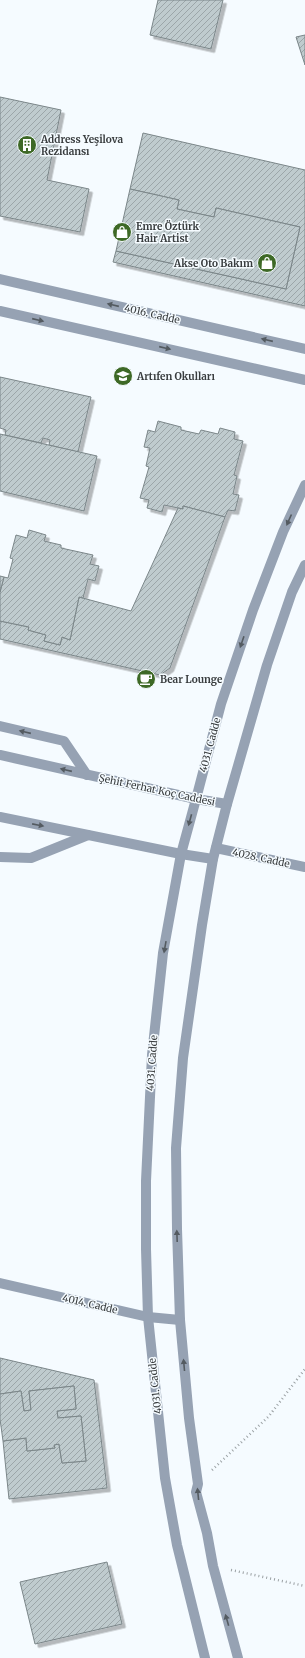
<svg xmlns="http://www.w3.org/2000/svg" width="305" height="1658" font-family="Merriweather,serif">
  <style>
    .building { fill: url(#building-hatch); stroke: #7b8689; filter: url(#shadow) }
    .lines { fill: none; stroke-linecap: round; stroke-linejoin: round }
    .path { stroke: #9aa0a3; stroke-width: 2.5; stroke-dasharray: 1 3; stroke-linecap: butt }
    .minor { stroke: #96a2b3; stroke-width: 10 }
    .oneway { fill: #545b61 }
    .labels { text-anchor: middle; dominant-baseline: central; stroke-width: 3; stroke-linejoin: round; paint-order: stroke }
    .poi-label { font-size: 10px; font-weight: bold; fill: #383c3e; stroke: #f5fbff; text-anchor: start }
    .street-label { font-size: 10px; fill: #383c3e; stroke: #f5fbff }
  </style>
  <defs>
    <pattern id="building-hatch" width="6" height="6" patternUnits="userSpaceOnUse"><rect width="6" height="6" fill="#bfcbce"/><path d="M-1 1l2-2M0 6l6-6M5 7l2-2" fill="none" stroke="#9ca6a9"/></pattern>
    <filter id="shadow"><feDropShadow dx="3.5" dy="3.5" stdDeviation="0" flood-color="#0004"/></filter>
  </defs>
  <rect width="100%" height="100%" fill="#f5fbff"/>
  <g class="building">
    <polygon points="158,0 223,0 211,49 150,35"/>
    <polygon points="305,35 305,65 296,37"/>
    <polygon points="0,97 61,110 47,180 89,189 80,232 0,216"/>
    <polygon points="143,133 305,170 305,306 113,262 116,251 286,289 300,227 216,208 214,217 177,209 179,200 130,189"/>
    <polygon points="130,189 179,200 177,209 214,217 216,208 300,227 286,289 116,251"/>
    <polygon points="0,377 91,397 78,452 49,445 50,440 43,438 41,443 5,435 6,430 0,428"/>
    <polygon points="158,421 181,427 181,430 199,434 201,430 218,434 220,428 235,432 234,439 243,441 234,475 237,476 233,494 239,495 235,511 228,510 225,517 183,506 183,509 164,505 162,512 147,508 149,500 140,498 149,467 146,466 150,448 144,447 148,430 155,432"/>
    <polygon points="0,434 97,456 84,511 0,491"/>
    <polygon points="183,506 225,517 170,668 160,675 0,639 0,621 29,627 28,630 46,635 44,641 60,645 62,637 70,640 79,597 131,611 178,508 183,509"/>
    <polygon points="29,530 46,535 44,541 61,545 61,548 93,555 90,564 99,566 95,581 88,579 83,598 79,597 70,640 62,637 60,645 44,641 46,635 28,630 29,627 0,621 0,592 4,577 8,578 13,559 10,558 16,535 27,538"/>
    <polygon points="0,576 4,577 0,592"/>
    <polygon points="0,1358 94,1380 107,1488 9,1499 3,1441 26,1438 27,1451 55,1448 54,1445 59,1444 62,1463 86,1461 81,1416 58,1418 57,1411 76,1409 74,1386 29,1391 31,1410 24,1411 21,1391 0,1394"/>
    <polygon points="74,1386 76,1409 57,1411 58,1418 81,1416 86,1461 62,1463 59,1444 54,1445 55,1448 27,1451 26,1438 3,1441 0,1419 0,1394 21,1391 24,1411 31,1410 29,1391"/>
    <polygon points="107,1562 122,1624 35,1644 20,1582"/>
  </g>
  <g class="lines">
    <g class="path">
      <polyline points="212,1470 269,1416 305,1369"/>
      <polyline points="231,1570 305,1586"/>
    </g>
    <g class="minor">
      <polyline points="0,279 305,349"/>
      <polyline points="0,311 305,380"/>
      <polyline points="0,726 64,741 87,775"/>
      <polyline points="0,755 196,799 227,804"/>
      <polyline points="0,817 181,854 213,859"/>
      <polyline points="216,848 305,867"/>
      <polyline points="0,857 31,858 88,835"/>
      <polyline points="0,1283 148,1317 180,1320"/>
      <polyline points="205,1658 177,1545 165,1478 148,1317 146,1249 146,1181 152,1055 163,953 181,854 196,799 221,704 253,610 283,532 305,485"/>
      <polyline points="238,1658 213,1566 207,1533 196,1492 198,1484 189,1418 180,1320 177,1229 176,1148 183,1058 202,925 213,859 227,804 267,665 292,592 305,565"/>
    </g>
  </g>
  <defs><path id="oneway-solid" d="M-6-.8H1V-3.2L6.5 0L1 3.2V.8H-6Z"/></defs>
  <g class="oneway">
    <use href="#oneway-solid" transform="translate(113 305) rotate(-167)"/>
    <use href="#oneway-solid" transform="translate(38 320) rotate(13)"/>
    <use href="#oneway-solid" transform="translate(267 340) rotate(-167)"/>
    <use href="#oneway-solid" transform="translate(165 348) rotate(13)"/>
    <use href="#oneway-solid" transform="translate(289 520) rotate(114)"/>
    <use href="#oneway-solid" transform="translate(242 642) rotate(109)"/>
    <use href="#oneway-solid" transform="translate(25 732) rotate(-167)"/>
    <use href="#oneway-solid" transform="translate(66 770) rotate(-167)"/>
    <use href="#oneway-solid" transform="translate(190 820) rotate(105)"/>
    <use href="#oneway-solid" transform="translate(38 825) rotate(11)"/>
    <use href="#oneway-solid" transform="translate(165 947) rotate(100)"/>
    <use href="#oneway-solid" transform="translate(177 1236) rotate(-92)"/>
    <use href="#oneway-solid" transform="translate(184 1365) rotate(-95)"/>
    <use href="#oneway-solid" transform="translate(198 1494) rotate(-96)"/>
    <use href="#oneway-solid" transform="translate(227 1620) rotate(-106)"/>
  </g>
  <defs>
    <g id="building-disc" transform="scale(1)"><circle r="9.5" fill="#3e6926" stroke="#f5fbff"/><path d="M-4-6H4V6H1V3H-1V6H-4ZM-2.5-4.3h1.7v1.8h-1.7ZM.8-4.3h1.7v1.8H.8ZM-2.5-1h1.7V.8h-1.7ZM.8-1h1.7V.8H.8Z" fill="#fff"/></g>
    <g id="shop-disc" transform="scale(1)"><circle r="9.5" fill="#3e6926" stroke="#f5fbff"/><path d="M-5-2.5h2.3a2.7 3.5 0 0 1 5.4 0H5L5.5 6h-11ZM-1.5-2.5h3a1.5 2.3 0 0 0-3 0Z" fill="#fff"/></g>
    <g id="school-disc" transform="scale(1)"><circle r="9.5" fill="#3e6926" stroke="#f5fbff"/><path d="M0-5L7-2L0 1L-7-2ZM-4 1L0 2.5L4 1V4Q0 6-4 4Z" fill="#fff"/></g>
    <g id="cafe-disc" transform="scale(1)"><circle r="9.5" fill="#3e6926" stroke="#f5fbff"/><path d="M-5.5-4.5H6V0H3Q3 3.5 0 3.5H-2.5Q-5.5 3.5-5.5 0ZM3-3.2v2h1.7v-2ZM-6 4.5H4V6H-6Z" fill="#fff"/></g>
  </defs>
  <g fill-rule="evenodd">
    <use href="#building-disc" x="27" y="145"/>
    <use href="#shop-disc" x="122" y="232"/>
    <use href="#shop-disc" x="267" y="263"/>
    <use href="#school-disc" x="123" y="376"/>
    <use href="#cafe-disc" x="146" y="679"/>
  </g>
  <g class="labels">
    <g class="poi-label">
      <text x="41" y="139">Address Yeşilova<tspan x="41" dy="12">Rezidansı</tspan></text>
      <text x="136" y="226">Emre Öztürk<tspan x="136" dy="12">Hair Artist</tspan></text>
      <text x="253" y="263" text-anchor="end">Akse Oto Bakım</text>
      <text x="137" y="376">Artıfen Okulları</text>
      <text x="160" y="679">Bear Lounge</text>
    </g>
    <g class="street-label">
      <text transform="translate(152 314) rotate(13)">4016. Cadde</text>
      <text transform="translate(210 745) rotate(-75)">4031. Cadde</text>
      <text transform="translate(157 790) rotate(12)">Şehit Ferhat Koç Caddesi</text>
      <text transform="translate(261 858) rotate(12)">4028. Cadde</text>
      <text transform="translate(152 1063) rotate(-86)">4031. Cadde</text>
      <text transform="translate(90 1304) rotate(13)">4014. Cadde</text>
      <text transform="translate(155 1386) rotate(-96)">4031. Cadde</text>
    </g>
  </g>
</svg>
